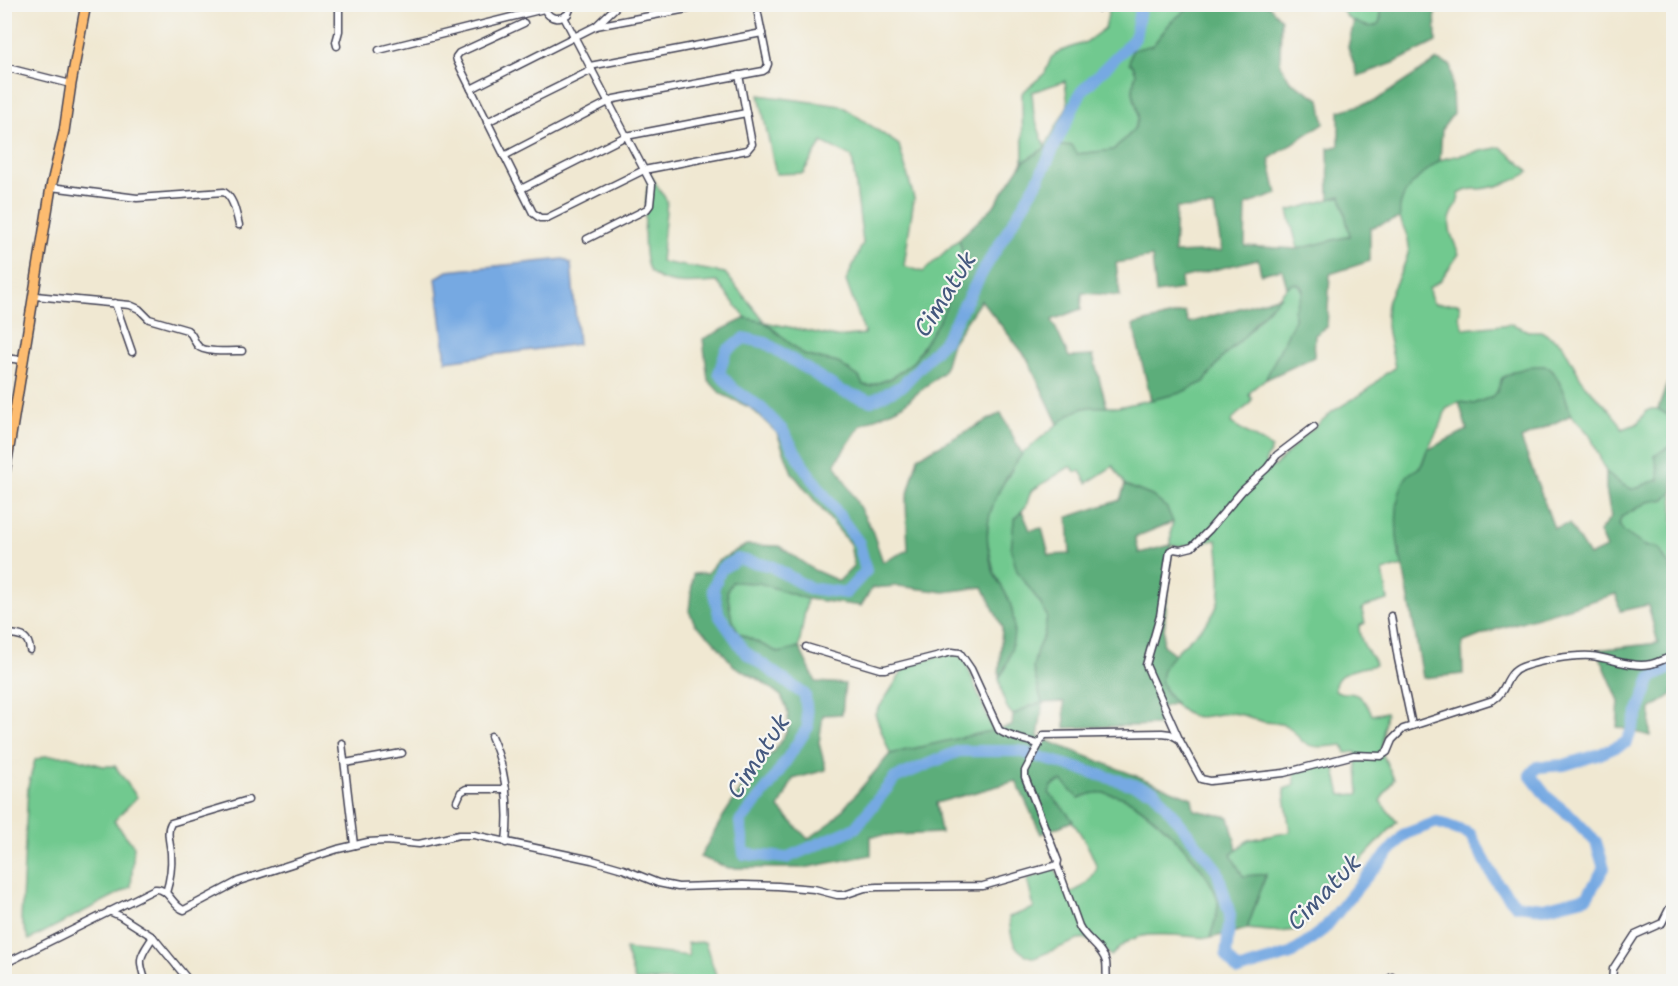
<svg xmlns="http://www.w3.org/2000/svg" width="1678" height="986" font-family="'Shantell Sans',sans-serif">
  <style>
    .green { fill: #71c98f; stroke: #4a7665; stroke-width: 1.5; fill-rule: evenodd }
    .forest { fill: #5cad7a; stroke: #3f685a; stroke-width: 1.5; fill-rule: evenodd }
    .water { fill: #76a9e2; stroke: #4c668e; stroke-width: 1.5 }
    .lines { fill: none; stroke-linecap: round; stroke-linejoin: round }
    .river { stroke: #76a9e2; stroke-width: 12 }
    .street-casing { stroke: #414052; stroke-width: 9 }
    .primary-casing { stroke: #414052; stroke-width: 12 }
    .street { stroke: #fff; stroke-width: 6 }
    .primary { stroke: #fdbc6f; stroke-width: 9 }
    .labels { text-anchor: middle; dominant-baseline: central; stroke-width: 4.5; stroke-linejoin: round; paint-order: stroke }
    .water-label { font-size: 24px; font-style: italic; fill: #44587e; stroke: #f6f6f2 }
  </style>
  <rect width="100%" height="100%" fill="#f6f6f2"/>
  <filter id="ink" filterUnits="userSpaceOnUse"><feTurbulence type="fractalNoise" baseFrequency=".0167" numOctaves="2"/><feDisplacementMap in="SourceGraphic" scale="12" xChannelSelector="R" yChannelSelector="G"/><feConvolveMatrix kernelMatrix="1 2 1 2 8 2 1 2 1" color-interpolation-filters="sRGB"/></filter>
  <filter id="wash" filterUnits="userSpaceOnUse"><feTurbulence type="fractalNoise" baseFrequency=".008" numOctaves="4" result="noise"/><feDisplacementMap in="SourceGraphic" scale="24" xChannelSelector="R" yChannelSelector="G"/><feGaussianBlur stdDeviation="1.35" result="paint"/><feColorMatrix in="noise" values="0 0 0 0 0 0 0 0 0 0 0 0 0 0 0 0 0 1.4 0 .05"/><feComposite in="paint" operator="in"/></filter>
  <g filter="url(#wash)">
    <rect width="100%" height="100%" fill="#f0e8d2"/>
    <g class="green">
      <path d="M1110,5h79l-3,5 -15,12 -18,23 -20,21 4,7c-3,7 -5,16 -3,24 1,7 6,16 4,23 -4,14 -16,20 -24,30l-37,4 -6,-9 -26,3 -22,14 -1,-69 23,-20 6,-15 7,-6 28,-10 19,-14zM1065,81l3,24 -23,42 -11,-31 -2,-24z"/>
      <path d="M1338,5h41c8,28 -16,26 -32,12 -3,-4 -6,-9 -9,-12z"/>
      <path d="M759,95l83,11 57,39 15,53 -10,68 19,6 36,-33 6,25 -25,55 -26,42 -23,17 -21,8 -7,-1 -4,-8 -21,-14 -34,-8 -39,-33 -19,-4 -29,-36c-18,1 -39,4 -56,-3 -3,-1 -10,-6 -11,-8 -11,-16 -3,-78 -1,-98l18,28 -6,61 64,11 40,49 71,15 29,-3 -19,-53 17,-38 -11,-86 -30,-15 -19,31 -27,1z"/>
      <path d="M1501,147c8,7 23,18 28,25 -11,8 -29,14 -42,16 -13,3 -15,-2 -28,6 -1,13 -4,12 -8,22 -5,12 4,27 8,38l-19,27 -11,7 1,7 3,8c6,3 18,-1 26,1l1,6 -1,6 5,13 48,-5 16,7h13l21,13 22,40 21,21 15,18 2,6 15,-5 9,-13 5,-2h7l10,6 3,15 -1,16 -16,10 4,13 1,11 -11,3 -10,5 -6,1 -11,-5 -15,-12 -16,-37 -19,-20 -6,-20 -13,-25 -50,8 -5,14 -6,5 -17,7 -15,-2 -13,7 -4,13 -15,28 -6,16 -13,10 -11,37 2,42 4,11 -20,5 5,29 -24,7 -2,3 3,13 -6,3c0,7 2,14 6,21 3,7 9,10 10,18 -14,4 -42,5 -40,25 5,3 8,3 14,3 13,1 18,11 23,22l14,-3 -5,39 13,28 -14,22 17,21 -35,37 -22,9 -39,61 -20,3 -34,-3 19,-54 -23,1 -12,-21 17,-15 42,-8 -6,-43 11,-4 -1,-14 39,-9 8,33 18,-1 -3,-42 -10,1 -3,-8c-12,1 -29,5 -40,-3 -6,-5 -9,-12 -16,-16 -7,-3 -15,-3 -23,-4 -9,-3 -17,-6 -26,-8 -15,-4 -32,6 -46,2 -9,-3 -19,-13 -23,-21 -3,-5 -8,-10 -8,-16 -1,-23 46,-47 55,-71 8,-18 3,-49 1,-68 -11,1 -37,9 -46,5v-16l2,-7 -21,-26 -27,-11 -12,-19 -26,17 -7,-12 -5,1 -3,-5h-3l-38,24 -5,15 -12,14 26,83 7,13 -3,19 -7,15 -4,18 9,35 -12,3 -17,9c-10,-9 -11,-24 -14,-37l7,-10 3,-68 -15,-28 -7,-33 2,-22 9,-27 11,-15 4,-10 10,-12 49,-41 19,-6 27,1 62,-14 24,-11 17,-23 23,-22 43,-50 5,-3 6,-1 5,9 -9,18v11l-26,55c-5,7 -16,10 -19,19l3,4c-3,11 -18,13 -21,24l41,25 -7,14 7,5h2l27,-28 32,-28 35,-21 17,-16 10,-6c-3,-19 -13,-50 -7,-68 6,-16 16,-30 20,-47 4,-19 -10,-28 -9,-44 1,-7 6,-19 11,-25 6,-6 25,-22 33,-25 19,-5 39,-8 58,-12z"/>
      <polygon points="1341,196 1350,236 1298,249 1288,211"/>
      <path d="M1673,492v81l-14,-24c-16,-2 -32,-10 -40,-24l2,-8 27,-15 17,-3z"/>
      <polygon points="732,582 760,583 807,599 799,647 779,653 738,633 731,615 727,591"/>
      <polygon points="952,652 964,658 993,731 890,754 875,714 906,666"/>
      <polygon points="45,756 68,756 103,766 115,766 137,797 114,821 134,846 131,887 29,940 21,920 28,786 35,760"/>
      <path d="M1062,781c7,5 9,13 17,17 5,-2 12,-5 18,-6 7,0 20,3 27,6 26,10 90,75 94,103 1,12 -5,25 -8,37 -19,-1 -54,-6 -72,-1 -11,3 -19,11 -27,19l-15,-13 -13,-5 -49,20c-23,-6 -23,-22 -25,-41l25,-9 -7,-29 28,-11 11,27c16,-7 23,-11 31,-27 -9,-28 -28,-53 -48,-75v-3c3,-5 7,-7 13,-9z"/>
      <polygon points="705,942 718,981 635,981 625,949 689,956 687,943"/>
    </g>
    <g class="forest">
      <path d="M1189,5h79l13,14 -1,45 10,17 30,18 4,24 -55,36 8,35 -31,11 -1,41 53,3 52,-13 -9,-40 -12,3 -1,-51 11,-2v-35l36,-10 62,-41 14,5 2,49 -11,15 -2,31c-18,15 -44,31 -40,58l-30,10v33l-40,13 -3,53 -12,8 -1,22 -49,23 29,-59v-11l9,-18 -1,-5 -4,-3h-6l-5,3 -5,-18 -21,5 -3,-15 -77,19 1,11 -26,4 -4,-36 -36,6 4,33 -38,-3 -1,16 -29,11 17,37 24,-1 14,51c-25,-1 -30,1 -49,17l-31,-66 -46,-58 -29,43 -8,28 -41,34 -42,20 -26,38 37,67 11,32 25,-12 -2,-49 12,-44 83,-44 21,41c-7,9 -9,14 -15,23 -20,32 -25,56 -14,93 3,10 11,19 15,28 11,25 6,58 -9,80l3,-51 -19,-40 -39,5 -46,-6 -26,2 -11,18 -54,-7 -48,-16 -27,-1 -5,9 4,24 7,18 41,20 20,-6 17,35 29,2 -3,30 -19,1 -4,28 7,27 -33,9 -14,29 29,31 25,-18 57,-67 122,-28 1,-11 17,-9 12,-3 -9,-35 4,-18 7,-15 3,-19 -7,-13 -23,-32 -6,-21 3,-30 8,-9 8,19 12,-2 7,27 21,-1 -2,-37 52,-17 5,-15 27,11 15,12 6,14 -38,15 4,16 32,-8 -8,100 12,9c-18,17 -18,31 0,49l-18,6 2,16 -94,3 -1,-26 -21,1 -5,34 154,61 2,12 35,7 8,32 -6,6 12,21 23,-2 -19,55 -37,9c3,-12 9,-25 8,-36 -4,-29 -67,-94 -94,-104 -7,-3 -20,-6 -27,-5 -6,0 -13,3 -18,5 -8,-4 -10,-12 -17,-17l-6,2 -5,4 -2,6 19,21 5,7 -32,13 -25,-53 -80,22 5,30 -70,3v19l-67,13h-75l-29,-11 24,-42 23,-35 29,-31 13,-22 -2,-18 -6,-13 -20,-15 -27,-15 -23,-28 -16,-14 -6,-13 4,-37 14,-1 9,-11 30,-17 33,1 35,24 25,11 15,-15 -4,-22 -58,-71 -15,-40 -26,-25 -30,-14 -13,-14 -5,-41 43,-21 18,4 40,33 34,8 21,14 4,8 7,1 22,-8 22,-17 26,-42 25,-55 -6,-25 34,-32 30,-45 22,-14 27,-3 5,9 36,-4c9,-10 21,-16 25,-30 2,-7 -3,-16 -4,-23 -2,-8 0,-17 2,-24l-3,-7 -4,-3 3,-13 21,-5 18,-23 15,-12zM1214,207l8,44 -48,2 2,-45z"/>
      <path d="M1379,5h56l1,37 -42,21 -36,13 -10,-29 6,-26c18,10 32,7 25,-16z"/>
      <polygon points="1281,296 1257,320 1244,337 1221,359 1204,382 1180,393 1151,400 1133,325 1185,312 1188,323"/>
      <path d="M1533,366c5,0 11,-1 15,1 10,5 20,37 23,48l-50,24 33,89 15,-4 20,32 17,-8 -7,-16 12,-15 -5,-28v-17l15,12 11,5 6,-1 10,-5 11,-3 -1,-11 -4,-13 16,-10 1,-16 -3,-15 -10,-6 9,-25 6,-4v112l-8,7 -17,3 -27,15 -2,8 5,7 22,15 7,-1 6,3 14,24v121l-22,15 -1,27 -33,-9 2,-26 -22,-51 61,-7 -10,-38 -28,6 -4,-17 -119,35 -35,14 1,31 -40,4 -20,-112c-8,-22 -11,-72 5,-91 3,-3 8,-5 12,-8 4,-4 5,-12 7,-17l40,-20 -8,-28 15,2 17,-7 6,-5 5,-14 13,-7z"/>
    </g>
    <polygon class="water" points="564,259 571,264 578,344 446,361 436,278 447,271"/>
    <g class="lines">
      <polyline class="river" points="1141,4 1135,38 1081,92 1036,184 983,271 945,340 902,386 871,401 841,391 766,343 744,338 726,351 719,373 733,389 760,407 783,431 806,470 859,543 866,571 846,593 809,588 771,566 738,559 721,569 713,589 719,615 745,652 805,695 808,727 770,785 740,822 744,854 786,858 855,828 895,778 959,751 1019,751 1154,791 1217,870 1230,915 1226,956 1238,970 1291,954 1324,929 1362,882 1405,834 1437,822 1470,834 1497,883 1516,905 1544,908 1587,897 1604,868 1596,842 1574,819 1547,797 1530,775 1537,767 1564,765 1600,754 1627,742 1651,678 1674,666"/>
    </g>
  </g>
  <g filter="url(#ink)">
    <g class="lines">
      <g class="street-casing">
        <g id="street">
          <path d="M543,4c3,14 14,18 25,10l4,-10"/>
          <polyline points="1089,4 1098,8 1099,4"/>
          <polyline points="564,17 652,185 650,205 647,209 587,239"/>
          <polyline points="524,23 459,53 456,57 457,61 533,213 540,218 547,218 644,170 747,150 752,144 739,75"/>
          <polyline points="596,26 619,4"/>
          <polyline points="337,46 336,42 339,31 339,4"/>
          <polyline points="379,50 544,9"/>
          <polyline points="590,66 762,33"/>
          <polyline points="4,67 71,84"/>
          <polyline points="471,89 596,26 714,4"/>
          <polyline points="487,122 592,70"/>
          <polyline points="504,156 614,99 763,71 766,69 768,64 756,4"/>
          <path d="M51,187l86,11 87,-6c10,6 12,22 15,33"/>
          <polyline points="521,189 626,136 746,113"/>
          <path d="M35,296l95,9 9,4 10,10 38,11c7,5 6,11 11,16 5,7 35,5 44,5"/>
          <polyline points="115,303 132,352"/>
          <polyline points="4,358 23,360"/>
          <path d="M1314,427l-37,28 -10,13 -25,23 -33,39 -17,17 -12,3 -6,-1 -4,2 -10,65 -14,49 33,74 22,40 9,2 74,-8 70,-18 27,1 6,-4 5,-12 11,-11 90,-29c15,-9 11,-26 29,-33 19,-7 50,-12 69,-11 20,2 40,12 60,8 8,-2 15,-6 23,-8"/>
          <polyline points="1391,616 1398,659 1412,725"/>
          <path d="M4,633c15,3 24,0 26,17"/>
          <path d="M806,647l74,22h5l67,-17 8,1 11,16 28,61c8,7 28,10 39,14"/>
          <path d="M491,736c15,33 19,70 15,107"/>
          <polyline points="342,743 354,845"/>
          <polyline points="345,763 402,753"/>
          <polyline points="457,801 461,792 466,789 506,789"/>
          <path d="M1057,865l22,61c6,13 24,22 27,36 1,6 0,13 1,20"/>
          <path d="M166,893c4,-13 6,-27 5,-40 -1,-11 -5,-21 0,-30l77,-23"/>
          <polyline points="109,911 120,916 153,937 190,982"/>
          <path d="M4,964l151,-75c14,-1 17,17 29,21l55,-29 99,-32 30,-7 18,-1 33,3 40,-9h15l118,25 31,9 35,14 20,4 65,-2 35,1 36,3 23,6h7l21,-7 12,-1 106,-1 74,-21 1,-4 -33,-84v-6l19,-36 118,-2 8,1 9,5"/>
          <path d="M146,982c-9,-24 -6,-25 7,-45"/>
          <polyline points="1384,982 1392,977"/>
          <polyline points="1612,982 1613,969 1635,935 1662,923 1669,909 1674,907"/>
        </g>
      </g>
      <g class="primary-casing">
        <polyline id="primary" points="4,479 51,187 64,132 71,84 86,4"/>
      </g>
      <use href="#street" class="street"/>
      <use href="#primary" class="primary"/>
    </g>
  </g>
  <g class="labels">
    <g class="water-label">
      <text transform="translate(945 294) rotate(-58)">Cimatuk</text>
      <text transform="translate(758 756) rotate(-57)">Cimatuk</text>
      <text transform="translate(1324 892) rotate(-46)">Cimatuk</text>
    </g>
  </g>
  <rect width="1678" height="986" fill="none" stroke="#f6f6f2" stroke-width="24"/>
</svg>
